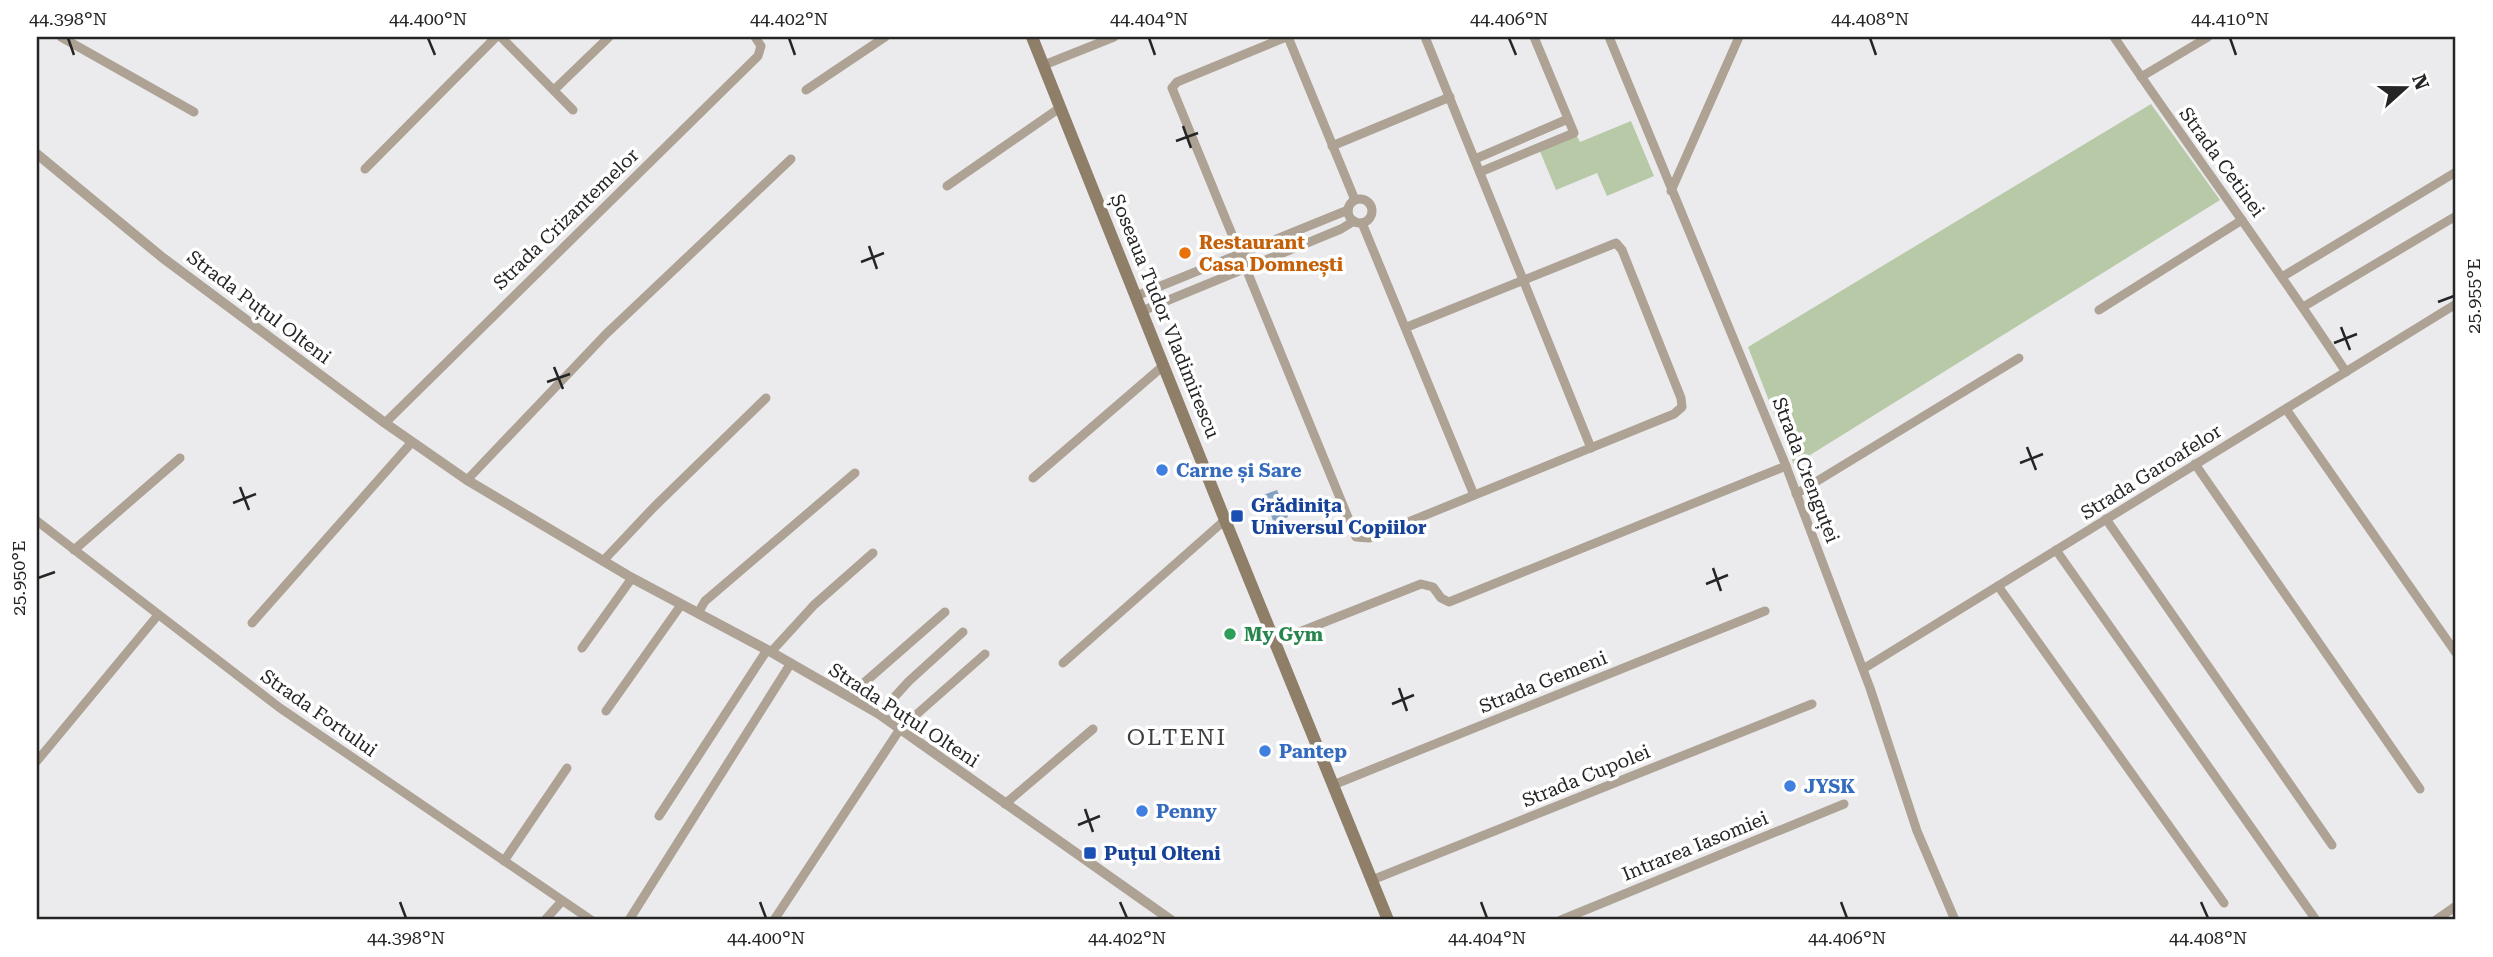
<svg xmlns="http://www.w3.org/2000/svg" width="2493" height="957" font-family="'Roboto Serif',serif">
  <style>
    .green { fill: #b8c9a7 }
    .water { fill: #83a1c0 }
    .lines { fill: none; stroke-linecap: round; stroke-linejoin: round }
    .minor { stroke: #ada293; stroke-width: 9 }
    .tertiary { stroke: #ada293; stroke-width: 10 }
    .secondary { stroke: #8f7e68; stroke-width: 12 }
    .ticks { fill: none; stroke: #252526; stroke-width: 2.5 }
    .food-dot { fill: #e8710a; stroke: #fff; stroke-width: 2.5 }
    .shop-dot { fill: #3f7fe0; stroke: #fff; stroke-width: 2.5 }
    .transit-dot { fill: #1a4fb4; stroke: #fff; stroke-width: 2.5 }
    .leisure-dot { fill: #2e9e5b; stroke: #fff; stroke-width: 2.5 }
    .labels { text-anchor: middle; dominant-baseline: central; stroke-width: 7; stroke-linejoin: round; paint-order: stroke }
    .street-label { font-size: 19px; fill: #252526; stroke: #fff }
    .food-label { font-size: 19px; font-weight: bold; fill: #c56008; stroke: #fff; text-anchor: start }
    .shop-label { font-size: 19px; font-weight: bold; fill: #366cbe; stroke: #fff; text-anchor: start }
    .transit-label { font-size: 19px; font-weight: bold; fill: #164399; stroke: #fff; text-anchor: start }
    .leisure-label { font-size: 19px; font-weight: bold; fill: #27864d; stroke: #fff; text-anchor: start }
    .quarter-label { font-size: 23px; letter-spacing: 2px; fill: #3e3e41; stroke: #fff }
    .neatline { fill: none; stroke: #252526; stroke-width: 2.5 }
    .ticks-label { font-size: 18px; text-anchor: middle; fill: #252526 }
  </style>
  <rect width="100%" height="100%" fill="#ebebee"/>
  <g class="green">
    <polygon points="2151,104 2220,200 1794,465 1748,347"/>
    <polygon points="1631,121 1654,176 1607,196 1597,173 1556,190 1539,149 1576,134 1580,142"/>
  </g>
  <polygon class="water" points="1277,490 1288,517 1274,523 1263,495"/>
  <g class="lines">
    <g class="minor">
      <polyline points="61,37 194,112"/>
      <polyline points="501,37 573,110"/>
      <polyline points="1286,37 1177,82 1172,88 1356,537 1369,538 1674,414 1682,407 1681,398 1622,250 1616,243 1407,327"/>
      <polyline points="1288,37 1355,200"/>
      <polyline points="1425,37 1591,448"/>
      <polyline points="1609,37 1786,466 1870,688 1917,831 1955,920"/>
      <path d="M2114,37c76,112 157,221 232,335"/>
      <polyline points="1044,65 1114,37"/>
      <polyline points="2141,77 2208,37"/>
      <polyline points="554,90 609,37"/>
      <polyline points="806,90 885,37"/>
      <polyline points="1332,146 1450,97"/>
      <polyline points="1475,159 1568,119"/>
      <polyline points="365,169 496,37"/>
      <polyline points="1480,172 1574,133 1534,37"/>
      <polyline points="947,186 1061,107"/>
      <polyline points="1671,191 1739,37"/>
      <circle cx="1360" cy="211" r="12"/>
      <polyline points="1362,223 1474,495"/>
      <polyline points="2282,277 2456,172"/>
      <polyline points="1136,296 1348,210"/>
      <polyline points="2303,307 2456,216"/>
      <polyline points="2099,310 2242,220"/>
      <polyline points="1142,311 1341,229 1354,221"/>
      <polyline points="2286,409 2456,653"/>
      <polyline points="385,423 758,56 761,46 755,37"/>
      <polyline points="2195,464 2420,789"/>
      <polyline points="1033,478 1163,366"/>
      <polyline points="467,480 606,334 791,159"/>
      <polyline points="1796,494 2019,358"/>
      <polyline points="2106,519 2332,845"/>
      <polyline points="37,521 280,708 591,920"/>
      <polyline points="74,550 180,458"/>
      <polyline points="2056,550 2316,920"/>
      <polyline points="603,561 654,507 766,398"/>
      <polyline points="1998,586 2224,903"/>
      <polyline points="698,613 705,601 855,473"/>
      <polyline points="252,623 412,442"/>
      <polyline points="1274,642 1421,584 1433,587 1441,598 1449,602 1786,466"/>
      <polyline points="582,648 632,578"/>
      <polyline points="771,652 814,605 873,553"/>
      <polyline points="1063,663 1225,520"/>
      <polyline points="1863,669 2456,304"/>
      <polyline points="849,696 945,612"/>
      <polyline points="606,711 681,605"/>
      <polyline points="879,714 909,681 963,632"/>
      <polyline points="37,761 158,615"/>
      <polyline points="1333,785 1765,611"/>
      <polyline points="1005,804 1093,729"/>
      <polyline points="659,816 767,650"/>
      <polyline points="504,861 567,768"/>
      <polyline points="1372,880 1812,704"/>
      <polyline points="545,920 562,901"/>
      <polyline points="629,920 791,663"/>
      <polyline points="774,920 900,729 985,654"/>
      <polyline points="1561,920 1844,804"/>
      <polyline points="2436,920 2456,906"/>
    </g>
    <polyline class="tertiary" points="37,154 163,258 385,423 467,480 632,578 771,652 879,714 1171,920"/>
    <polyline class="secondary" points="1032,37 1225,520 1388,920"/>
  </g>
  <path class="ticks" d="M68,38l6,17M428,38l7,17M789,38l6,17M1149,38l6,17M1509,38l7,17M1870,38l6,17M2230,38l6,17M1183,126l8,22M1176,141l22,-8M869,246l8,23M861,262l23,-9M2438,302l16,-6M2341,327l9,23M2334,343l23,-9M554,367l9,22M547,382l23,-8M2027,447l9,23M2020,463l23,-9M240,487l9,23M233,503l23,-9M1713,568l8,23M38,578l17,-6M1706,584l22,-9M1399,688l8,23M1392,704l22,-9M1085,809l8,23M1078,825l22,-9M400,902l6,16M760,902l6,16M1120,902l7,16M1481,902l6,16M1841,902l6,16M2201,902l7,16"/>
  <circle class="food-dot" cx="1185" cy="253" r="7"/>
  <g class="shop-dot">
    <circle cx="1162" cy="470" r="7"/>
    <circle cx="1265" cy="751" r="7"/>
    <circle cx="1790" cy="786" r="7"/>
    <circle cx="1142" cy="811" r="7"/>
  </g>
  <g class="transit-dot">
    <rect x="1230" y="509" width="14" height="14" rx="3.5"/>
    <rect x="1083" y="846" width="14" height="14" rx="3.5"/>
  </g>
  <circle class="leisure-dot" cx="1230" cy="634" r="7"/>
  <g class="labels">
    <g class="street-label">
      <text transform="translate(2222 162) rotate(54)">Strada Cetinei</text>
      <text transform="translate(566 219) rotate(-44)">Strada Crizantemelor</text>
      <text transform="translate(259 307) rotate(37)">Strada Puțul Olteni</text>
      <text transform="translate(1165 316) rotate(68)">Șoseaua Tudor Vladimirescu</text>
      <text transform="translate(1806 470) rotate(69)">Strada Crenguței</text>
      <text transform="translate(2151 472) rotate(-32)">Strada Garoafelor</text>
      <text transform="translate(1543 682) rotate(-22)">Strada Gemeni</text>
      <text transform="translate(319 713) rotate(35)">Strada Fortului</text>
      <text transform="translate(904 715) rotate(33)">Strada Puțul Olteni</text>
      <text transform="translate(1586 776) rotate(-22)">Strada Cupolei</text>
      <text transform="translate(1695 846) rotate(-22)">Intrarea Iasomiei</text>
    </g>
    <g class="food-label">
      <text x="1199" y="242">Restaurant<tspan x="1199" dy="22">Casa Domnești</tspan></text>
    </g>
    <g class="shop-label">
      <text x="1176" y="470">Carne și Sare</text>
      <text x="1279" y="751">Pantep</text>
      <text x="1804" y="786">JYSK</text>
      <text x="1156" y="811">Penny</text>
    </g>
    <g class="transit-label">
      <text x="1251" y="505">Grădinița<tspan x="1251" dy="22">Universul Copiilor</tspan></text>
      <text x="1104" y="853">Puțul Olteni</text>
    </g>
    <g class="leisure-label">
      <text x="1244" y="634">My Gym</text>
    </g>
    <g class="quarter-label">
      <text x="1177" y="737">OLTENI</text>
    </g>
  </g>
  <rect width="2493" height="957" fill="none" stroke="#ffffff" stroke-width="77"/>
  <g transform="translate(2405 88) rotate(69)" stroke="#ffffff" stroke-width="5" paint-order="stroke">
  <path d="M0-5L12 26L0 18L-12 26Z" fill="#252526"/>
  <text y="-10" font-size="19" font-weight="bold" text-anchor="middle" fill="#252526">N</text>
  </g>
  <rect x="38" y="38" width="2416" height="880" class="neatline"/>
  <g class="ticks-label">
    <text x="68" y="25">44.398°N</text>
    <text x="428" y="25">44.400°N</text>
    <text x="789" y="25">44.402°N</text>
    <text x="1149" y="25">44.404°N</text>
    <text x="1509" y="25">44.406°N</text>
    <text x="1870" y="25">44.408°N</text>
    <text x="2230" y="25">44.410°N</text>
    <text transform="translate(2474 296) rotate(-90)" y="6">25.955°E</text>
    <text transform="translate(19 578) rotate(-90)" y="6">25.950°E</text>
    <text x="406" y="944">44.398°N</text>
    <text x="766" y="944">44.400°N</text>
    <text x="1127" y="944">44.402°N</text>
    <text x="1487" y="944">44.404°N</text>
    <text x="1847" y="944">44.406°N</text>
    <text x="2208" y="944">44.408°N</text>
  </g>
</svg>
